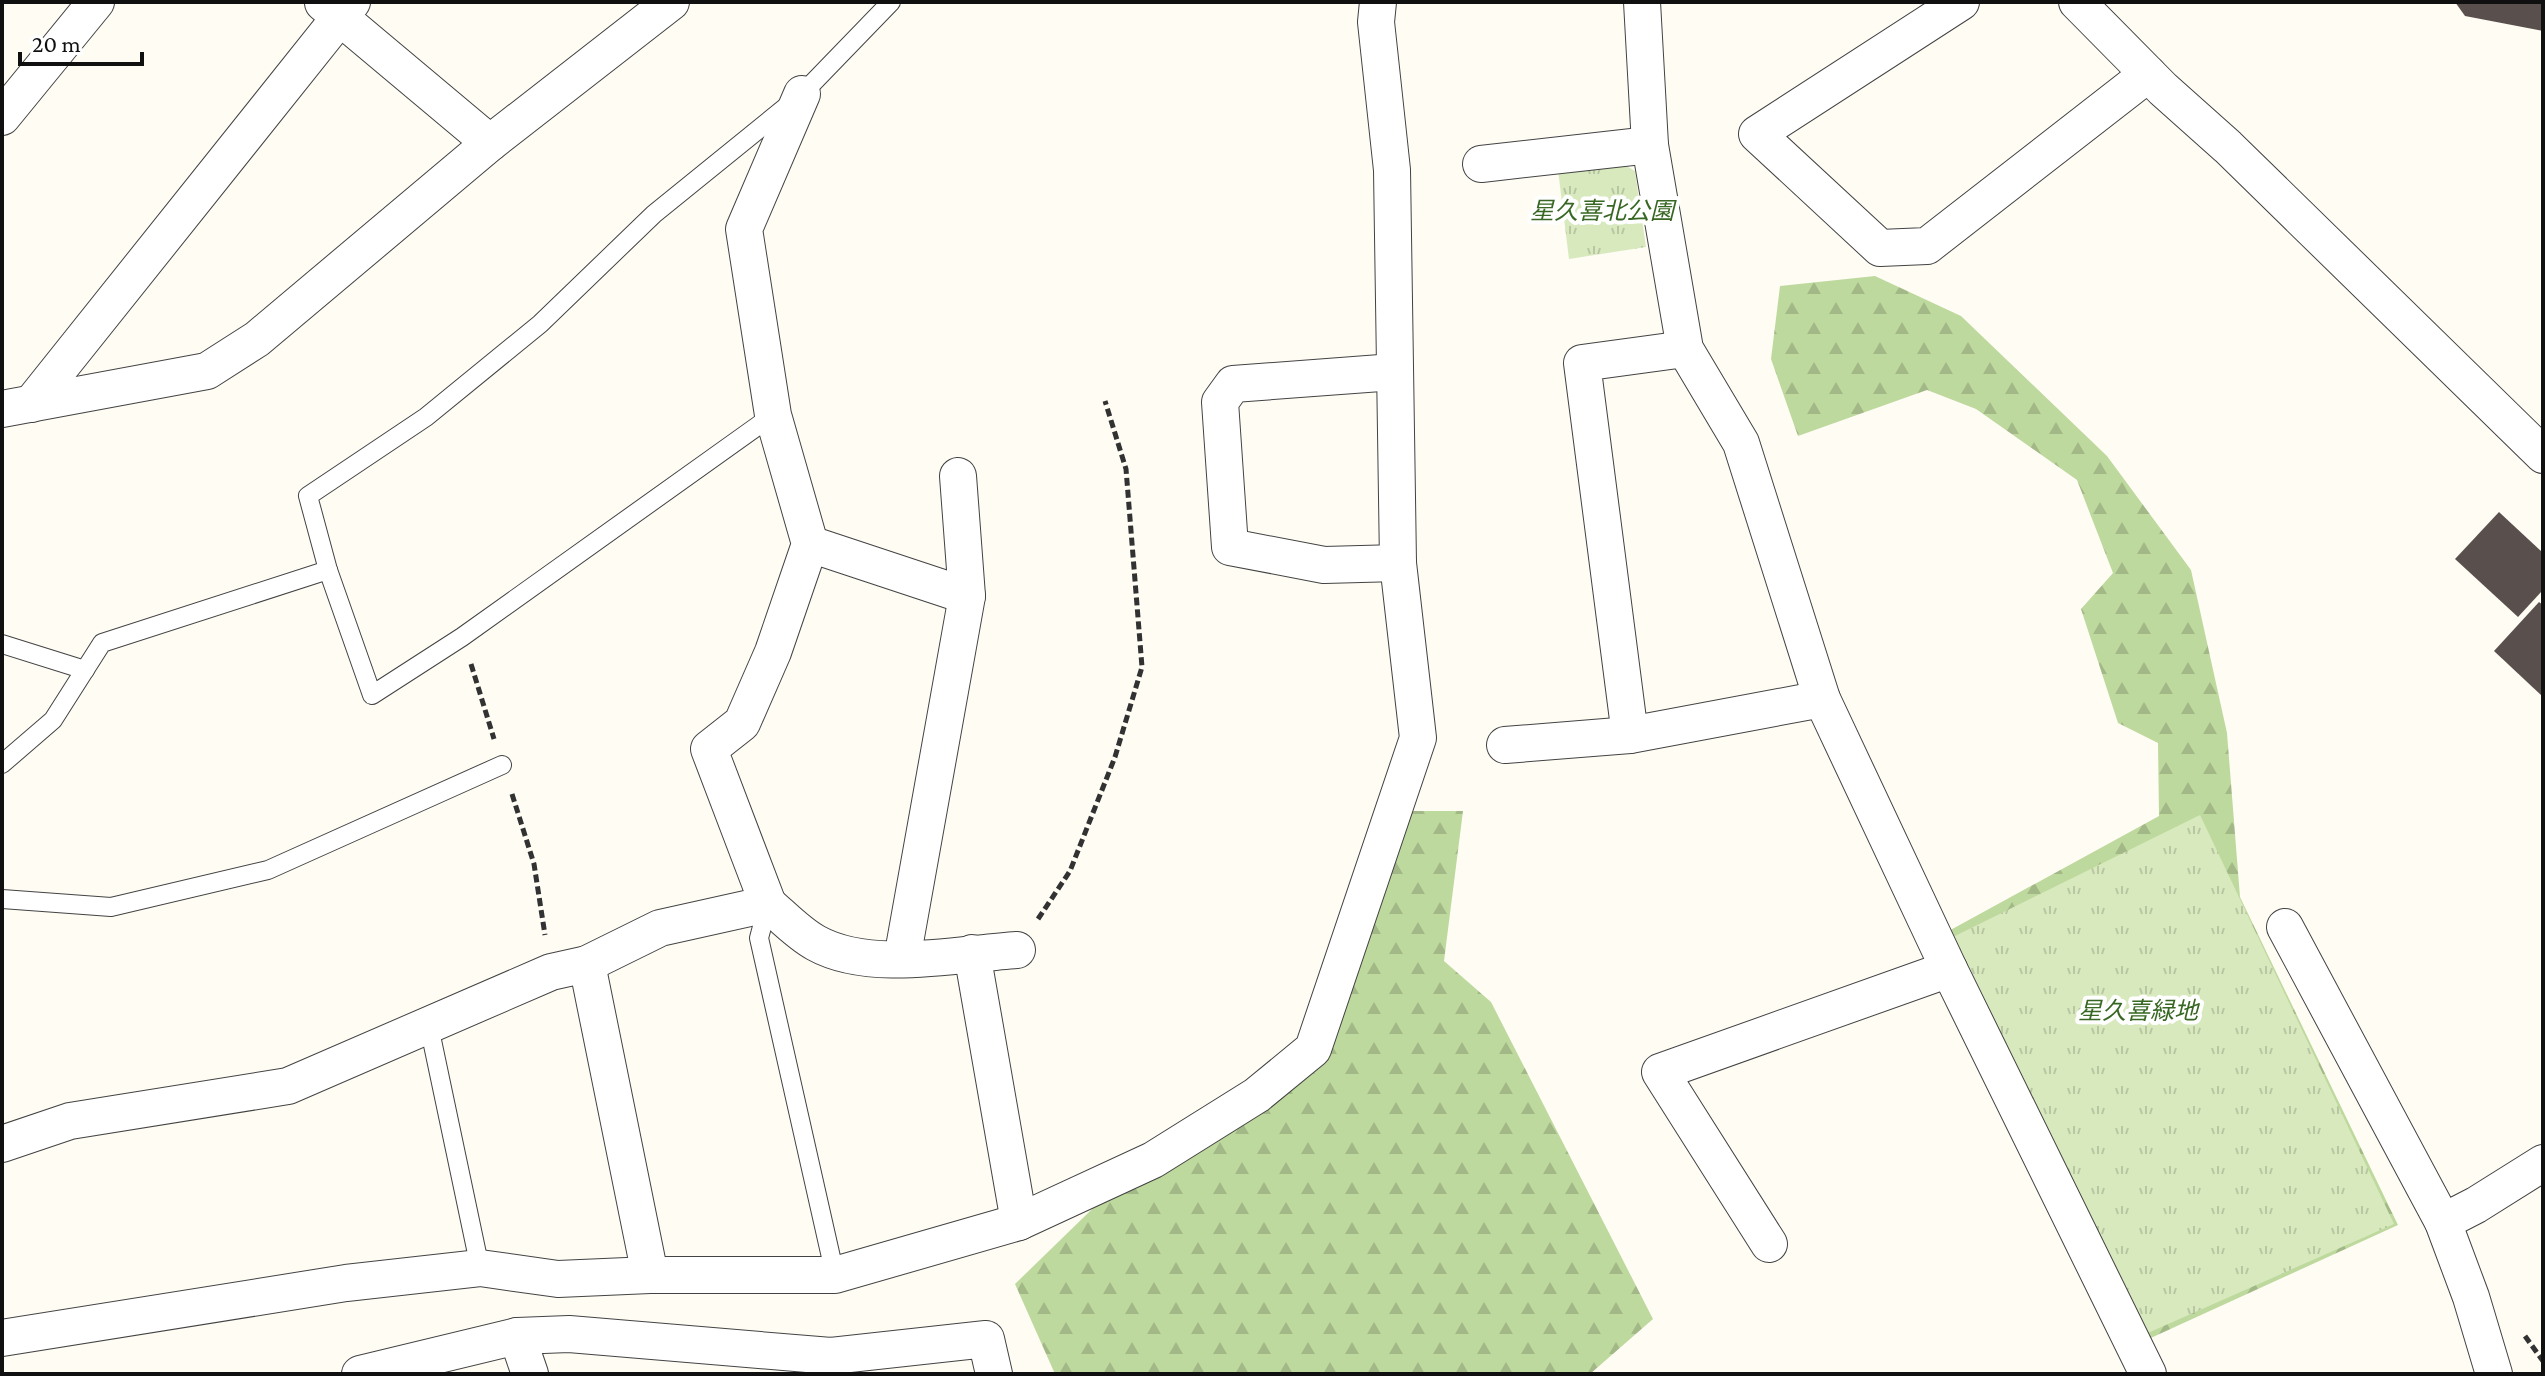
<svg xmlns="http://www.w3.org/2000/svg" width="2545" height="1376" font-family="'Crimson Pro','Noto Sans JP',serif">
  <style>
    .forest { fill: url(#forest-firs) }
    .park { fill: url(#park-tufts) }
    .building { fill: #59504d }
    .lines { fill: none; stroke-linecap: round; stroke-linejoin: round }
    .service-casing { stroke: #434343; stroke-width: 20 }
    .minor-casing { stroke: #434343; stroke-width: 38 }
    .path { stroke: #323232; stroke-width: 5; stroke-dasharray: 8 4; stroke-linecap: butt }
    .service { stroke: #fff; stroke-width: 18 }
    .minor { stroke: #fff; stroke-width: 36 }
    .labels { text-anchor: middle; dominant-baseline: central; stroke-width: 8; stroke-linejoin: round; paint-order: stroke }
    .park-label { font-size: 24px; font-style: italic; fill: #376722; stroke: #fff }
  </style>
  <defs>
    <pattern id="forest-firs" width="22" height="20" patternUnits="userSpaceOnUse" patternTransform="scale(2)"><rect width="22" height="20" fill="#bed99e"/><path d="M5 1l3.5 6h-7zM16 11l3.5 6h-7z" fill="#a2b987"/></pattern>
    <pattern id="park-tufts" width="24" height="20" patternUnits="userSpaceOnUse" patternTransform="scale(2)"><rect width="24" height="20" fill="#d8e9be"/><path d="M3 7l-1-3M5 7V3M7 7l1-3M15 17l-1-3M17 17v-4M19 17l1-3" fill="none" stroke="#b8c7a2"/></pattern>
  </defs>
  <rect width="100%" height="100%" fill="#fffcf4"/>
  <g class="forest">
    <polygon points="1875,276 1961,316 2107,456 2191,570 2227,733 2240,897 2398,1225 2142,1342 1945,933 2159,816 2158,743 2118,723 2081,609 2113,573 2077,480 1976,409 1927,390 1798,436 1771,359 1780,286"/>
    <polygon points="1400,811 1463,811 1444,961 1491,1002 1653,1319 1590,1374 1055,1374 1015,1284 1158,1145 1327,1050"/>
  </g>
  <g class="park">
    <polygon points="1618,161 1635,171 1646,247 1569,259 1558,170"/>
    <polygon points="2200,815 2394,1224 2141,1336 1949,939"/>
  </g>
  <g class="building">
    <polygon points="2455,2 2543,2 2543,31 2465,16"/>
    <polygon points="2499,512 2543,553 2543,590 2518,617 2455,559"/>
    <polygon points="2539,602 2543,605 2543,697 2494,651"/>
  </g>
  <g class="lines">
    <g class="service-casing">
      <g id="service">
        <polyline points="773,415 462,637 372,695 328,570 308,496 426,417 540,324 654,214 802,94 891,2"/>
        <polyline points="2,644 85,670"/>
        <polyline points="2,764 53,720 102,643 328,570"/>
        <polyline points="2,899 111,907 268,870 502,765"/>
        <polyline points="768,904 759,938 835,1275"/>
        <polyline points="429,1026 480,1268"/>
      </g>
    </g>
    <g class="minor-casing">
      <g id="minor">
        <polyline points="1642,2 1650,145 1685,349 1741,443 1822,699 1949,969 2148,1374"/>
        <polyline points="1961,2 1757,134 1880,248 1927,246 2148,74"/>
        <polyline points="2077,2 2163,89 2228,147 2543,455"/>
        <polyline points="323,3 490,143"/>
        <polyline points="2,117 96,2"/>
        <polyline points="1481,164 1650,145"/>
        <polyline points="1394,372 1233,384 1220,402 1230,547 1324,565 1398,563"/>
        <polyline points="31,404 352,2"/>
        <polyline points="2,409 207,371 257,339 490,143 671,2"/>
        <polyline points="810,544 967,596"/>
        <polyline points="1630,735 1582,363 1685,349"/>
        <polyline points="1505,745 1630,735 1822,699"/>
        <polyline points="768,904 709,749 742,723 773,652 810,544 773,415 744,229 802,94"/>
        <polyline points="2285,927 2443,1222 2471,1297 2494,1374"/>
        <polyline points="972,953 1019,1222"/>
        <polyline points="902,959 967,596 958,476"/>
        <polyline points="587,964 650,1275"/>
        <path d="M2,1144l68,-23 218,-35 263,-114 36,-8 73,-36 108,-24c15,13 31,30 48,39 54,30 141,11 201,7"/>
        <polyline points="2443,1222 2476,1205 2543,1163"/>
        <polyline points="1769,1244 1660,1072 1949,969"/>
        <polyline points="517,1336 530,1374"/>
        <polyline points="2,1338 346,1283 480,1268 558,1279 650,1275 835,1275 1019,1222 1153,1160 1257,1095 1313,1049 1418,738 1398,563 1392,170 1376,22 1378,2"/>
        <polyline points="360,1374 517,1336 569,1334 831,1356 986,1339 994,1374"/>
      </g>
    </g>
    <g class="path">
      <polyline points="471,664 494,739"/>
      <polyline points="512,794 534,864 545,935"/>
      <polyline points="1038,919 1070,871 1115,757 1142,667 1126,469 1105,401"/>
      <polyline points="2525,1336 2543,1361"/>
    </g>
    <use href="#service" class="service"/>
    <use href="#minor" class="minor"/>
  </g>
  <g class="labels">
    <g class="park-label">
      <text x="1602" y="210">星久喜北公園</text>
      <text x="2138" y="1010">星久喜緑地</text>
    </g>
  </g>
  <rect width="2545" height="1376" fill="none" stroke="#101010" stroke-width="8"/>
  <path d="M20 52v12h122v-12" fill="none" stroke="#101010" stroke-width="4"/>
  <text x="32" y="52" font-size="24" fill="#101010" stroke="#ffffff" stroke-width="6" paint-order="stroke">20 m</text>
</svg>
